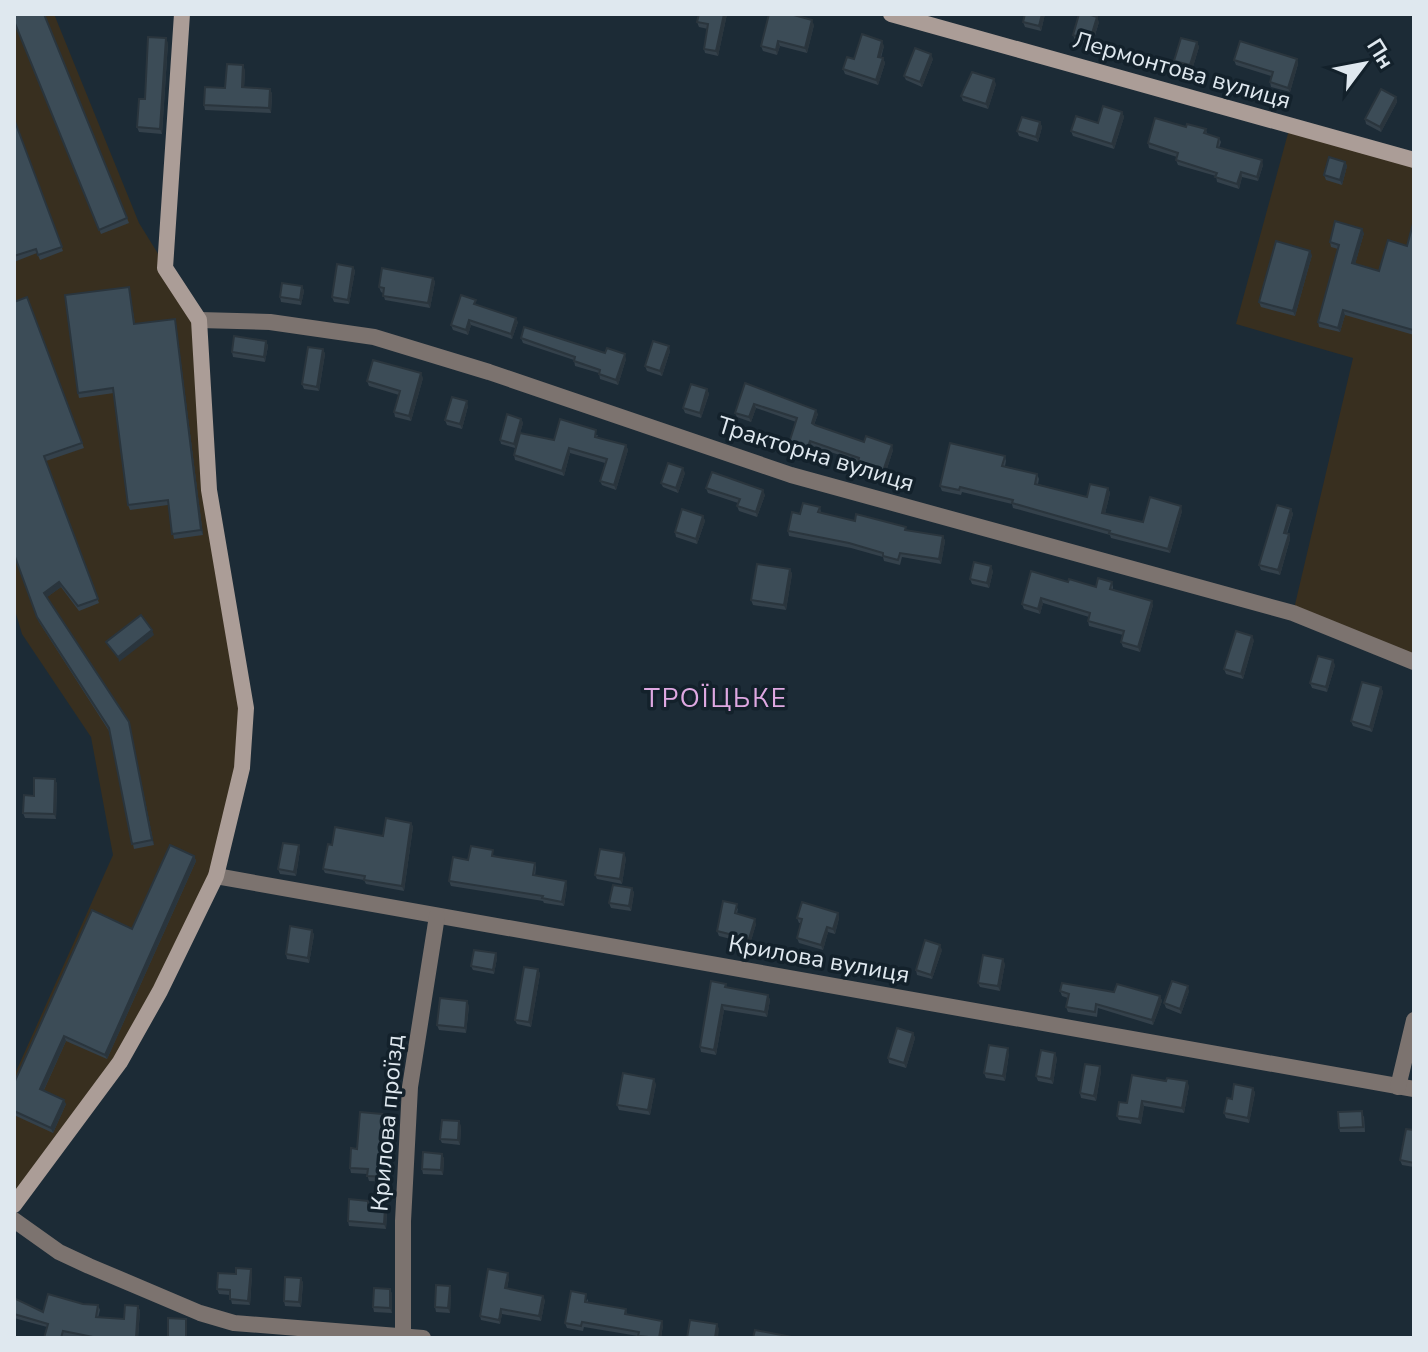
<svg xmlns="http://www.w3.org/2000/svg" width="1428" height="1352" font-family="'Nunito Sans',sans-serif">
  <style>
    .industrial { fill: #382f1f }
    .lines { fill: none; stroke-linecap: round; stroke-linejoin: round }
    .street { stroke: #7c736f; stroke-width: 16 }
    .secondary { stroke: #ab9d97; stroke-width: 16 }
    .wall { fill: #34414b }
    .shaded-wall { fill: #2a353d }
    .building { fill: #3c4c57; stroke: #2a353d; stroke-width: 2 }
    .labels { text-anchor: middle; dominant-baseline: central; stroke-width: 7; stroke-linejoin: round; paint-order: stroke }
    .street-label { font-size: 24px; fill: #dfe8ef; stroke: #13212b }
    .neighbourhood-label { font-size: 26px; letter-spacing: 2px; fill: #dfa8e2; stroke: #13212b }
  </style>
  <rect width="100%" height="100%" fill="#1c2b36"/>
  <g class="industrial">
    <polygon points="14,14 54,14 139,223 199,320 209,490 246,708 216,876 160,991 14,1205 14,1076 113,855 91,737 22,634 14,607"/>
    <polygon points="1290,126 1414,160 1414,662 1293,613 1353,358 1236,324"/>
  </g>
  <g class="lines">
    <g class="street">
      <polyline points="199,320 270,322 374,337 489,372 791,475 1293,613 1414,662"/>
      <polyline points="216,876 1414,1089"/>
      <polyline points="1398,1087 1414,1020"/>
      <polyline points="14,1220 59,1252 89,1266 200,1313 234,1323 423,1338"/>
      <polyline points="403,1336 403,1221 410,1087 437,916"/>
    </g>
    <g class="secondary">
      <polyline points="891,14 1414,160"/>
      <polyline points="14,1205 120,1062 160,991 216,876 242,768 246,708 209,490 199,320 165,268 182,14"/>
    </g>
  </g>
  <g class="wall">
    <polygon points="44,14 129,223 101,234 14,21"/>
    <polygon points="699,14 727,14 718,56 705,53 704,49 708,29 699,27 697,22"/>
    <polygon points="1025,14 1045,14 1041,31 1025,27 1023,22"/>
    <polygon points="1099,22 1092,45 1075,40 1073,35"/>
    <polygon points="814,25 807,53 780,46 777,55 763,51 761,46"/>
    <polygon points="1197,42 1199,47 1192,70 1176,65 1174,61"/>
    <polygon points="168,43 162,134 139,132 137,127 145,99"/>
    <polygon points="884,46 881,58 883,58 885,63 878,85 845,74 843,69"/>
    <polygon points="933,59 922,87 906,80 904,76"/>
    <polygon points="1297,59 1298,64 1290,92 1271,87 1270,82 1271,76 1236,65 1234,60"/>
    <polygon points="245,70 244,87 270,89 272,94 271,113 205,110 204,105"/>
    <polygon points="996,84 988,109 963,101 961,96"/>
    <polygon points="1396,97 1397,102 1381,132 1366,124 1365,119"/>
    <polygon points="1122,112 1124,117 1114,149 1073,136 1071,131 1098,123"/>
    <polygon points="14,119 63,251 40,260 37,253 14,262"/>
    <polygon points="1040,122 1042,127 1038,142 1019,136 1017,131"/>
    <polygon points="1186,127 1206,129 1207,134 1219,138 1221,142 1219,148 1263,165 1258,181 1242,177 1239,189 1217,182 1216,176 1178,165 1176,160 1177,157 1149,148 1148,143"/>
    <polygon points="1345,162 1347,166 1342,185 1326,180 1324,175"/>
    <polygon points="1414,220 1414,335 1345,315 1340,332 1319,327 1318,322 1338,249 1331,247 1330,242 1364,233 1355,264 1379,271 1407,246"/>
    <polygon points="1312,255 1295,316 1261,307 1259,302"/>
    <polygon points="353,267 355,271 349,304 334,302 332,297"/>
    <polygon points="433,278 435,282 430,308 385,300 383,293 381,292 379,287"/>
    <polygon points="302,286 304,291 301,305 281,302 280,297"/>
    <polygon points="129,287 135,324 175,319 176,324 203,535 174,539 168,505 130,510 128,505 114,393 79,398 78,393"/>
    <polygon points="27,297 84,448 46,461 99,603 79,611 61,587 47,597 129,722 154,845 134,849 109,731 39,622 14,554"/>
    <polygon points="477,305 518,322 512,339 471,325 468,335 453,330 451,325"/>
    <polygon points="521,338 605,353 626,359 618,385 600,379 599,373 575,366 574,360 523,343"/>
    <polygon points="266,341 268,346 265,362 233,357 232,352"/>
    <polygon points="323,349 325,354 319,391 304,389 302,384"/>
    <polygon points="670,351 662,376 647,371 645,366"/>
    <polygon points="423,378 411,421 395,417 394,412 399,395 369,386 367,381"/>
    <polygon points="745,383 818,414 814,425 864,442 893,450 885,475 859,467 858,461 812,446 809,454 791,448 789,443 796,422 756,408 751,422 737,417 735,413"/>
    <polygon points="707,389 709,394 701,418 685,413 683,408"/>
    <polygon points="468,406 462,429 447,425 445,420"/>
    <polygon points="521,419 523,423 520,433 554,440 598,435 597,437 626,445 628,450 616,490 602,485 600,481 605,463 570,453 564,476 515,460 514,455 515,448 501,444 500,440"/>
    <polygon points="1005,456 1006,461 1005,466 1037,474 1039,479 1038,484 1087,497 1108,488 1110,493 1105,514 1143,522 1182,511 1170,553 1111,538 1110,535 1013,508 1012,504 962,492 961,495 942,491 940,486"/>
    <polygon points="685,473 678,493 663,487 661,483"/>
    <polygon points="706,488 765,495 757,517 739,511 737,506 738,503 708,493"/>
    <polygon points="820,507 821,513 855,521 943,536 945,541 941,564 902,557 900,565 884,561 883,557 851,548 789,536 788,531 800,514"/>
    <polygon points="1291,509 1293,514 1287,534 1289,534 1290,539 1280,575 1261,570 1259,565"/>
    <polygon points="703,516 705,521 697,544 676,537 675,532"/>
    <polygon points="790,569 792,574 786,610 753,605 751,600"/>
    <polygon points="993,571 989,588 972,584 970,579"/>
    <polygon points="1068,582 1096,587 1112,582 1113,587 1113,589 1153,605 1140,652 1123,647 1121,642 1123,635 1089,626 1088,621 1089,617 1043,603 1040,614 1024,609 1022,604"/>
    <polygon points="1254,640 1243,679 1226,674 1224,669"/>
    <polygon points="1335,665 1327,692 1312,688 1310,683"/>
    <polygon points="1381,687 1383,692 1372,732 1353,726 1351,721"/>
    <polygon points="55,779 57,784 56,819 25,818 23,813 34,796"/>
    <polygon points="411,823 413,827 404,891 366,884 364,880 325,873 323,869 332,845 383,836"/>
    <polygon points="300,850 296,876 280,874 278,869"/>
    <polygon points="495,855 494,856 535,863 536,867 535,876 567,886 564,906 544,903 543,901 451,886 449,881 468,860"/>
    <polygon points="194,856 196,861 107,1059 66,1041 44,1090 66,1104 53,1133 14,1115 14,1083 132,929"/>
    <polygon points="626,858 622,884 597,879 595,875"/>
    <polygon points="632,888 634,893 631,911 611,908 609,903"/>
    <polygon points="738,908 737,914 756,924 750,944 719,936 717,931"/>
    <polygon points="838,913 839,918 835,934 828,932 823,950 799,943 797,938 801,923 799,923 797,918"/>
    <polygon points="312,930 314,935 309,963 287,959 286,954"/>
    <polygon points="942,950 932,979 917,975 916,970"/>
    <polygon points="496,953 497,958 494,974 473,970 471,966"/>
    <polygon points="1005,964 1000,991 980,987 978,983"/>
    <polygon points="538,969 540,974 531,1027 517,1024 515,1020"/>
    <polygon points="726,984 727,988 768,995 770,1000 767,1017 724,1010 716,1055 701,1052 700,1047"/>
    <polygon points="1060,991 1114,992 1160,996 1162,1001 1153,1025 1098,1008 1097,1017 1068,1012 1066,1007 1068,998 1062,996"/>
    <polygon points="1189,991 1181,1014 1166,1008 1164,1003"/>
    <polygon points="469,1006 466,1033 439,1030 437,1025"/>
    <polygon points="913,1033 915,1038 906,1068 889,1063 888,1058"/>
    <polygon points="1009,1053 1005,1081 986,1078 984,1073"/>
    <polygon points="1057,1058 1053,1084 1038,1081 1036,1076"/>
    <polygon points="1100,1066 1101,1071 1096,1101 1081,1098 1080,1093"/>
    <polygon points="1166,1081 1189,1086 1184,1113 1144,1106 1141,1124 1119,1120 1117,1116 1127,1103"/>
    <polygon points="656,1084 650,1115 619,1110 617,1105"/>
    <polygon points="1253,1088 1255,1093 1249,1123 1226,1118 1224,1113 1232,1099"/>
    <polygon points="382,1114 384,1119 382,1151 390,1156 388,1182 369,1181 367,1174 351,1173 350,1168 357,1149"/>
    <polygon points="1364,1116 1365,1132 1340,1132 1339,1128"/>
    <polygon points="461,1126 460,1145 442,1143 440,1139"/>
    <polygon points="1414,1130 1414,1167 1402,1165 1400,1160"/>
    <polygon points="442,1154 444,1159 443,1175 423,1174 422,1169"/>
    <polygon points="368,1201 370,1207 385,1208 387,1213 386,1229 349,1226 348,1221"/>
    <polygon points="251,1269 252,1274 250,1305 232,1304 230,1295 219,1294 217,1289 236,1274"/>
    <polygon points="301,1278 303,1283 301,1307 285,1306 284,1301"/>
    <polygon points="509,1278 507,1289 545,1300 541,1321 502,1314 500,1324 481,1320 480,1316"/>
    <polygon points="390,1289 392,1294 392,1313 374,1312 373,1307"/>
    <polygon points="451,1291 450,1313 436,1312 435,1307"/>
    <polygon points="14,1298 43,1312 83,1304 98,1305 100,1310 98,1318 124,1319 138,1306 140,1311 138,1338 75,1338 64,1336 64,1338 44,1338 47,1327 14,1318"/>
    <polygon points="588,1299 588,1302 626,1309 627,1315 663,1325 661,1338 639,1338 638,1336 584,1327 583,1331 567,1328 565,1323"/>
  </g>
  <g class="shaded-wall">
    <polygon points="724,14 727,14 718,56 716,51"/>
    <polygon points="1042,14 1045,14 1041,31 1039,26"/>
    <polygon points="1097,17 1099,22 1092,45 1090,40"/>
    <polygon points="812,20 814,25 807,53 805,48"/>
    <polygon points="166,38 168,43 162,134 160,129"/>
    <polygon points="778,41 780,46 777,55 776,50"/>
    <polygon points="882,41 884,46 879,61 878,57"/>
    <polygon points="1197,42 1199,47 1192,70 1190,65"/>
    <polygon points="931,54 933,59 922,87 920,82"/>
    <polygon points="883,58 885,63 878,85 876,80"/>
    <polygon points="1297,59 1298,64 1290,92 1288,88"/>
    <polygon points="243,65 245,70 244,92 242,87"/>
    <polygon points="994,79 996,84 988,109 986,104"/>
    <polygon points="270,89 272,94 271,113 269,108"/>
    <polygon points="1396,97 1397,102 1381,132 1380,127"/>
    <polygon points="1122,112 1124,117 1114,149 1112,144"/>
    <polygon points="1040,122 1042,127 1038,142 1036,137"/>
    <polygon points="1262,160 1263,165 1258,181 1257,177"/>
    <polygon points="1345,162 1347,166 1342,185 1340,180"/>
    <polygon points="1241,172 1242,177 1239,189 1237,184"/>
    <polygon points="1362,229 1364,233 1354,268 1352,263"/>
    <polygon points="1310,251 1312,255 1295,316 1293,311"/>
    <polygon points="353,267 355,271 349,304 348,300"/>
    <polygon points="433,278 435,282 430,308 428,303"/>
    <polygon points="302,286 304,291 301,305 300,300"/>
    <polygon points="1343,310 1345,315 1340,332 1338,328"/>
    <polygon points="516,318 518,322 512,339 511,334"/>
    <polygon points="175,319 176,324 203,535 201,530"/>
    <polygon points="469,320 471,325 468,335 466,330"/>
    <polygon points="266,341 268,346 265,362 264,357"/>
    <polygon points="669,346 670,351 662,376 660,371"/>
    <polygon points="323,349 325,354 319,391 317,387"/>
    <polygon points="625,354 626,359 618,385 616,380"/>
    <polygon points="421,373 423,378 411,421 409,416"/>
    <polygon points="707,389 709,394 701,418 700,413"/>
    <polygon points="467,401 468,406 462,429 460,424"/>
    <polygon points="754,404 756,408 751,422 749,417"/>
    <polygon points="816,410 818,414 813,427 812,423"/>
    <polygon points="521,419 523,423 516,449 514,444"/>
    <polygon points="810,441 812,446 809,454 807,449"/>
    <polygon points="626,445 628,450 616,490 614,485"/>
    <polygon points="892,445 893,450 885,475 883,471"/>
    <polygon points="569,448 570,453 564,476 562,471"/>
    <polygon points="683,468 685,473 678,493 676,488"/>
    <polygon points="1108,488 1110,493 1104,518 1102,513"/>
    <polygon points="763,490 765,495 757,517 756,512"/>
    <polygon points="1181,506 1182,511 1170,553 1168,549"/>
    <polygon points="1291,509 1293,514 1285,537 1284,533"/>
    <polygon points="703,516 705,521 697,544 696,539"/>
    <polygon points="1289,534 1290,539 1280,575 1278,570"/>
    <polygon points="943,536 945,541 941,564 939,559"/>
    <polygon points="991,566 993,571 989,588 987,583"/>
    <polygon points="790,569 792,574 786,610 784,605"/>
    <polygon points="59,582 61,587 46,598 44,593"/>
    <polygon points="1041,598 1043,603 1040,614 1038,609"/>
    <polygon points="1152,601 1153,605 1140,652 1138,647"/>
    <polygon points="152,630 154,635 119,662 118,657"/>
    <polygon points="1252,636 1254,640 1243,679 1241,674"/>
    <polygon points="1333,660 1335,665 1327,692 1326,687"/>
    <polygon points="1381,687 1383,692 1372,732 1370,727"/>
    <polygon points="129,722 130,727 154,845 152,840"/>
    <polygon points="55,779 57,784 56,819 54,814"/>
    <polygon points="411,823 413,827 404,891 402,886"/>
    <polygon points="299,845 300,850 296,876 294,872"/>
    <polygon points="624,853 626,858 622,884 620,879"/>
    <polygon points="194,856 196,861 107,1059 105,1055"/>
    <polygon points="566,881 567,886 564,906 562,902"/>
    <polygon points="632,888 634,893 631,911 629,906"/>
    <polygon points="838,913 839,918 835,934 833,929"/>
    <polygon points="755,919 756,924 750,944 749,939"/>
    <polygon points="827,927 828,932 823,950 821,945"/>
    <polygon points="312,930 314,935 309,963 308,958"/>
    <polygon points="940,945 942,950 932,979 931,975"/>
    <polygon points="496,953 497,958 494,974 493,970"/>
    <polygon points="1003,959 1005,964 1000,991 998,986"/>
    <polygon points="538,969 540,974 531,1027 529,1022"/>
    <polygon points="1188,986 1189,991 1181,1014 1180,1009"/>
    <polygon points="768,995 770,1000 767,1017 765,1012"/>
    <polygon points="1160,996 1162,1001 1153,1025 1152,1020"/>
    <polygon points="467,1001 469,1006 466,1033 465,1028"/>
    <polygon points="722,1005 724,1010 716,1055 714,1050"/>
    <polygon points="913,1033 915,1038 906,1068 904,1063"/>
    <polygon points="64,1036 66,1041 42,1094 40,1089"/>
    <polygon points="1008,1048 1009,1053 1005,1081 1003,1076"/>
    <polygon points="1055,1053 1057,1058 1053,1084 1051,1079"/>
    <polygon points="1100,1066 1101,1071 1096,1101 1094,1096"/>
    <polygon points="654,1079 656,1084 650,1115 648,1110"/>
    <polygon points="1187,1081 1189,1086 1184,1113 1182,1108"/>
    <polygon points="1253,1088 1255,1093 1249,1123 1248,1118"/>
    <polygon points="64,1100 66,1104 53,1133 51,1128"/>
    <polygon points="1142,1101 1144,1106 1141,1124 1139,1119"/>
    <polygon points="382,1114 384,1119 381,1155 380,1150"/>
    <polygon points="459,1121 461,1126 460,1145 458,1140"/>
    <polygon points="388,1151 390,1156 388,1182 387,1177"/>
    <polygon points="442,1154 444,1159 443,1175 441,1170"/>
    <polygon points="385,1208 387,1213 386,1229 384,1224"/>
    <polygon points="251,1269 252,1274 250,1305 248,1301"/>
    <polygon points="508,1273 509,1278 506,1293 505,1288"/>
    <polygon points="301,1278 303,1283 301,1307 299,1302"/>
    <polygon points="450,1286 451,1291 450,1313 448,1308"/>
    <polygon points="390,1289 392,1294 392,1313 390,1308"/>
    <polygon points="543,1296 545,1300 541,1321 539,1316"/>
    <polygon points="138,1306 140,1311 138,1338 136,1338"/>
    <polygon points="501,1309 502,1314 500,1324 499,1320"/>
    <polygon points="662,1321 663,1325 661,1338 659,1338"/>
    <polygon points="717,1324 719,1329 718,1338 715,1338"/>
  </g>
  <g class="building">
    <polygon points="14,14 44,14 127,218 99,230 14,21"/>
    <polygon points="699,14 724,14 716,51 704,49 708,24 697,22"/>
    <polygon points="769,14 790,14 812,20 805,48 778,41 776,50 761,46"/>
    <polygon points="1025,14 1042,14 1039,26 1023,22"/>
    <polygon points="1079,14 1088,14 1097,17 1090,40 1073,35"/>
    <polygon points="862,34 882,41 878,57 883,58 876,80 843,69 847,57 854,59"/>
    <polygon points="148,37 166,38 160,129 137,127 139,99 145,99"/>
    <polygon points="1181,38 1197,42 1190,65 1174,61"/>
    <polygon points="1240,41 1297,59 1288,88 1270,82 1273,72 1234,60"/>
    <polygon points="915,48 931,54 920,82 904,76"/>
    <polygon points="227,64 243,65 242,87 270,89 269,108 204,105 205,87 225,88"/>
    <polygon points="972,72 994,79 986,104 961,96"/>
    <polygon points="1381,89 1396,97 1380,127 1365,119"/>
    <polygon points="1103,106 1122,112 1112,144 1071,131 1076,116 1098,123"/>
    <polygon points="1022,117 1040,122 1036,137 1017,131"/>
    <polygon points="1155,118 1186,127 1187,124 1206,129 1204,133 1219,138 1217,147 1262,160 1257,177 1241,172 1237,184 1215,177 1217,173 1176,160 1178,153 1148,143"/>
    <polygon points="14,119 62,247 38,255 36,249 14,256"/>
    <polygon points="1329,157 1345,162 1340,180 1324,175"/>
    <polygon points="1414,220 1413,330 1343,310 1338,328 1318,322 1339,245 1330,242 1335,221 1362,229 1352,263 1379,271 1388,240 1407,246"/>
    <polygon points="1276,241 1310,251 1293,311 1259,302"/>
    <polygon points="337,264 353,267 348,300 332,297"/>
    <polygon points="382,268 433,278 428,303 383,296 384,288 379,287"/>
    <polygon points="282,283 302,286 300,300 280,297"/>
    <polygon points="129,287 134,324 175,319 201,530 172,534 168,500 128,505 113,388 78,393 65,295"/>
    <polygon points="461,295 476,300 474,304 516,318 511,334 469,320 466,330 451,325"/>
    <polygon points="27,297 82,443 44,456 98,599 78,606 59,582 44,593 129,722 152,840 132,844 109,728 37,617 14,554 14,302"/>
    <polygon points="524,327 605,353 607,348 625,354 616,380 599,374 600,370 574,361 575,357 521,338"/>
    <polygon points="234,336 266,341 264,357 232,352"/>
    <polygon points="653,341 669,346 660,371 645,366"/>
    <polygon points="308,347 323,349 317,387 302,384"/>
    <polygon points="373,360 421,373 409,416 394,412 400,391 367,381"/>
    <polygon points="745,383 816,410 812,423 815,425 864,442 866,436 892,445 883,471 858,462 859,458 810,441 807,449 789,443 797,418 754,404 749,417 735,413"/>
    <polygon points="691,384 707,389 700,413 683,408"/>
    <polygon points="452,397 467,401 460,424 445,420"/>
    <polygon points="507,414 521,419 514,444 500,440"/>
    <polygon points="560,419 596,430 595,437 626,445 614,485 600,481 607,459 569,448 562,471 514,455 520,433 554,440"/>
    <polygon points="950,443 1005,456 1002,466 1037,474 1035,484 1087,497 1090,484 1108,488 1102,513 1143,522 1150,497 1181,506 1168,549 1109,533 1110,531 1012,503 1013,500 960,487 959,490 940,486"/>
    <polygon points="668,463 683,468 676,488 661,483"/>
    <polygon points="712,472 763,490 756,512 737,506 740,499 706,488"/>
    <polygon points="803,503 820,507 818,512 855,521 856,514 906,527 905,530 943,536 939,559 900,553 898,560 883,556 883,553 849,543 788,531 792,512 800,514"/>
    <polygon points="1277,505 1291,509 1284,533 1289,534 1278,570 1259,565"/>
    <polygon points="682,509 703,516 696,539 675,532"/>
    <polygon points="974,562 991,566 987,583 970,579"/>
    <polygon points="757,564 790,569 784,605 751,600"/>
    <polygon points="1031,571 1068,582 1069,579 1096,587 1098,578 1112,582 1110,589 1152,601 1138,647 1121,642 1124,631 1088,621 1090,613 1041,598 1038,609 1022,604"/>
    <polygon points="141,615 152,630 118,657 106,642"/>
    <polygon points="1236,631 1252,636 1241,674 1224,669"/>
    <polygon points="1318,656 1333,660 1326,687 1310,683"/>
    <polygon points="1362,682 1381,687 1370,727 1351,721"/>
    <polygon points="34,778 55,779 54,814 23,813 24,795 34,796"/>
    <polygon points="386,818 411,823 402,886 364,880 365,876 323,869 328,844 332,845 335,827 383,836"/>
    <polygon points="283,843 299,845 294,872 278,869"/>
    <polygon points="170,845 194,856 105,1055 64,1036 40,1089 64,1100 51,1128 14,1111 14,1083 92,910 132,929"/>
    <polygon points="471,846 493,850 492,856 535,863 533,875 566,881 562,902 542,898 543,896 449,881 453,857 468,860"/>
    <polygon points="600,849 624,853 620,879 595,875"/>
    <polygon points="613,885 632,888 629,906 609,903"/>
    <polygon points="723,901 737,904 735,913 755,919 749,939 717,931"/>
    <polygon points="802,902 838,913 833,929 827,927 821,945 797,938 802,919 797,918"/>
    <polygon points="290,926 312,930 308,958 286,954"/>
    <polygon points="925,940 940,945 931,975 916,970"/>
    <polygon points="474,950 496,953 493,970 471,966"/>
    <polygon points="983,955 1003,959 998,986 978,983"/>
    <polygon points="524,967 538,969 529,1022 515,1020"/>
    <polygon points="711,981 726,984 725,987 768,995 765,1012 722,1005 714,1050 700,1047"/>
    <polygon points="1172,981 1188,986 1180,1009 1164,1003"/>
    <polygon points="1062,983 1114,992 1117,984 1160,996 1152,1020 1096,1004 1095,1012 1066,1007 1069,994 1060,991"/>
    <polygon points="440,998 467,1001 465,1028 437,1025"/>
    <polygon points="897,1028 913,1033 904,1063 888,1058"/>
    <polygon points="989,1045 1008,1048 1003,1076 984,1073"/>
    <polygon points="1041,1050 1055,1053 1051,1079 1036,1076"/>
    <polygon points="1085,1064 1100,1066 1094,1096 1080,1093"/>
    <polygon points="623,1073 654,1079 648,1110 617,1105"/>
    <polygon points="1132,1075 1166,1081 1167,1078 1187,1081 1182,1108 1142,1101 1139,1119 1117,1116 1119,1102 1127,1103"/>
    <polygon points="1234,1084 1253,1088 1248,1118 1224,1113 1227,1098 1232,1099"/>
    <polygon points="1362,1111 1363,1127 1339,1128 1338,1112"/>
    <polygon points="360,1112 382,1114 380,1150 388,1151 387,1177 367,1176 368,1169 350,1168 351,1148 357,1149"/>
    <polygon points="442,1120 459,1121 458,1140 440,1139"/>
    <polygon points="1406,1129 1414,1130 1414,1163 1400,1160"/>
    <polygon points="423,1152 442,1154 441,1170 422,1169"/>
    <polygon points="349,1199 368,1201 368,1207 385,1208 384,1224 348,1221"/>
    <polygon points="236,1268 251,1269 248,1301 230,1299 230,1290 217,1289 218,1273 236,1274"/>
    <polygon points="488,1269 508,1273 505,1288 543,1296 539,1316 501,1309 499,1320 480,1316"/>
    <polygon points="285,1277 301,1278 299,1302 284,1301"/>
    <polygon points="436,1285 450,1286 448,1308 435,1307"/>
    <polygon points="374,1288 390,1289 390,1308 373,1307"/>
    <polygon points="571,1291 586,1294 585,1302 626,1309 625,1314 662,1321 659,1338 638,1336 639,1332 582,1322 581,1326 565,1323"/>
    <polygon points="48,1294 83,1304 98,1305 96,1317 124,1319 125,1305 138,1306 136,1338 98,1338 63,1331 61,1338 44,1338 48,1324 14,1314 14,1298 43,1312"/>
    <polygon points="168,1318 186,1319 186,1338 168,1338"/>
    <polygon points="690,1320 717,1324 715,1338 687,1338"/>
    <polygon points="755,1330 797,1338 753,1338"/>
  </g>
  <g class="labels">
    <g class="street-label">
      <text transform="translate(1182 70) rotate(16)">Лермонтова вулиця</text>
      <text transform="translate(816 454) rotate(17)">Тракторна вулиця</text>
      <text transform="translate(819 959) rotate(10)">Крилова вулиця</text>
      <text transform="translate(387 1123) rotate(-85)">Крилова проїзд</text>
    </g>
    <g class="neighbourhood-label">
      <text x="716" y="698">ТРОЇЦЬКЕ</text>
    </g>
  </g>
  <rect width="1428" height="1352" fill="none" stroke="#dfe8ef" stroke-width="32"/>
  <g transform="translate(1364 64) rotate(58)" stroke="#13212b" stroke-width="6" paint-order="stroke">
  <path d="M0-6L14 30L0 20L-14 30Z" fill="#dfe8ef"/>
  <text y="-12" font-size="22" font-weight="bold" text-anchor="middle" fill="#dfe8ef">Пн</text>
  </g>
</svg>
